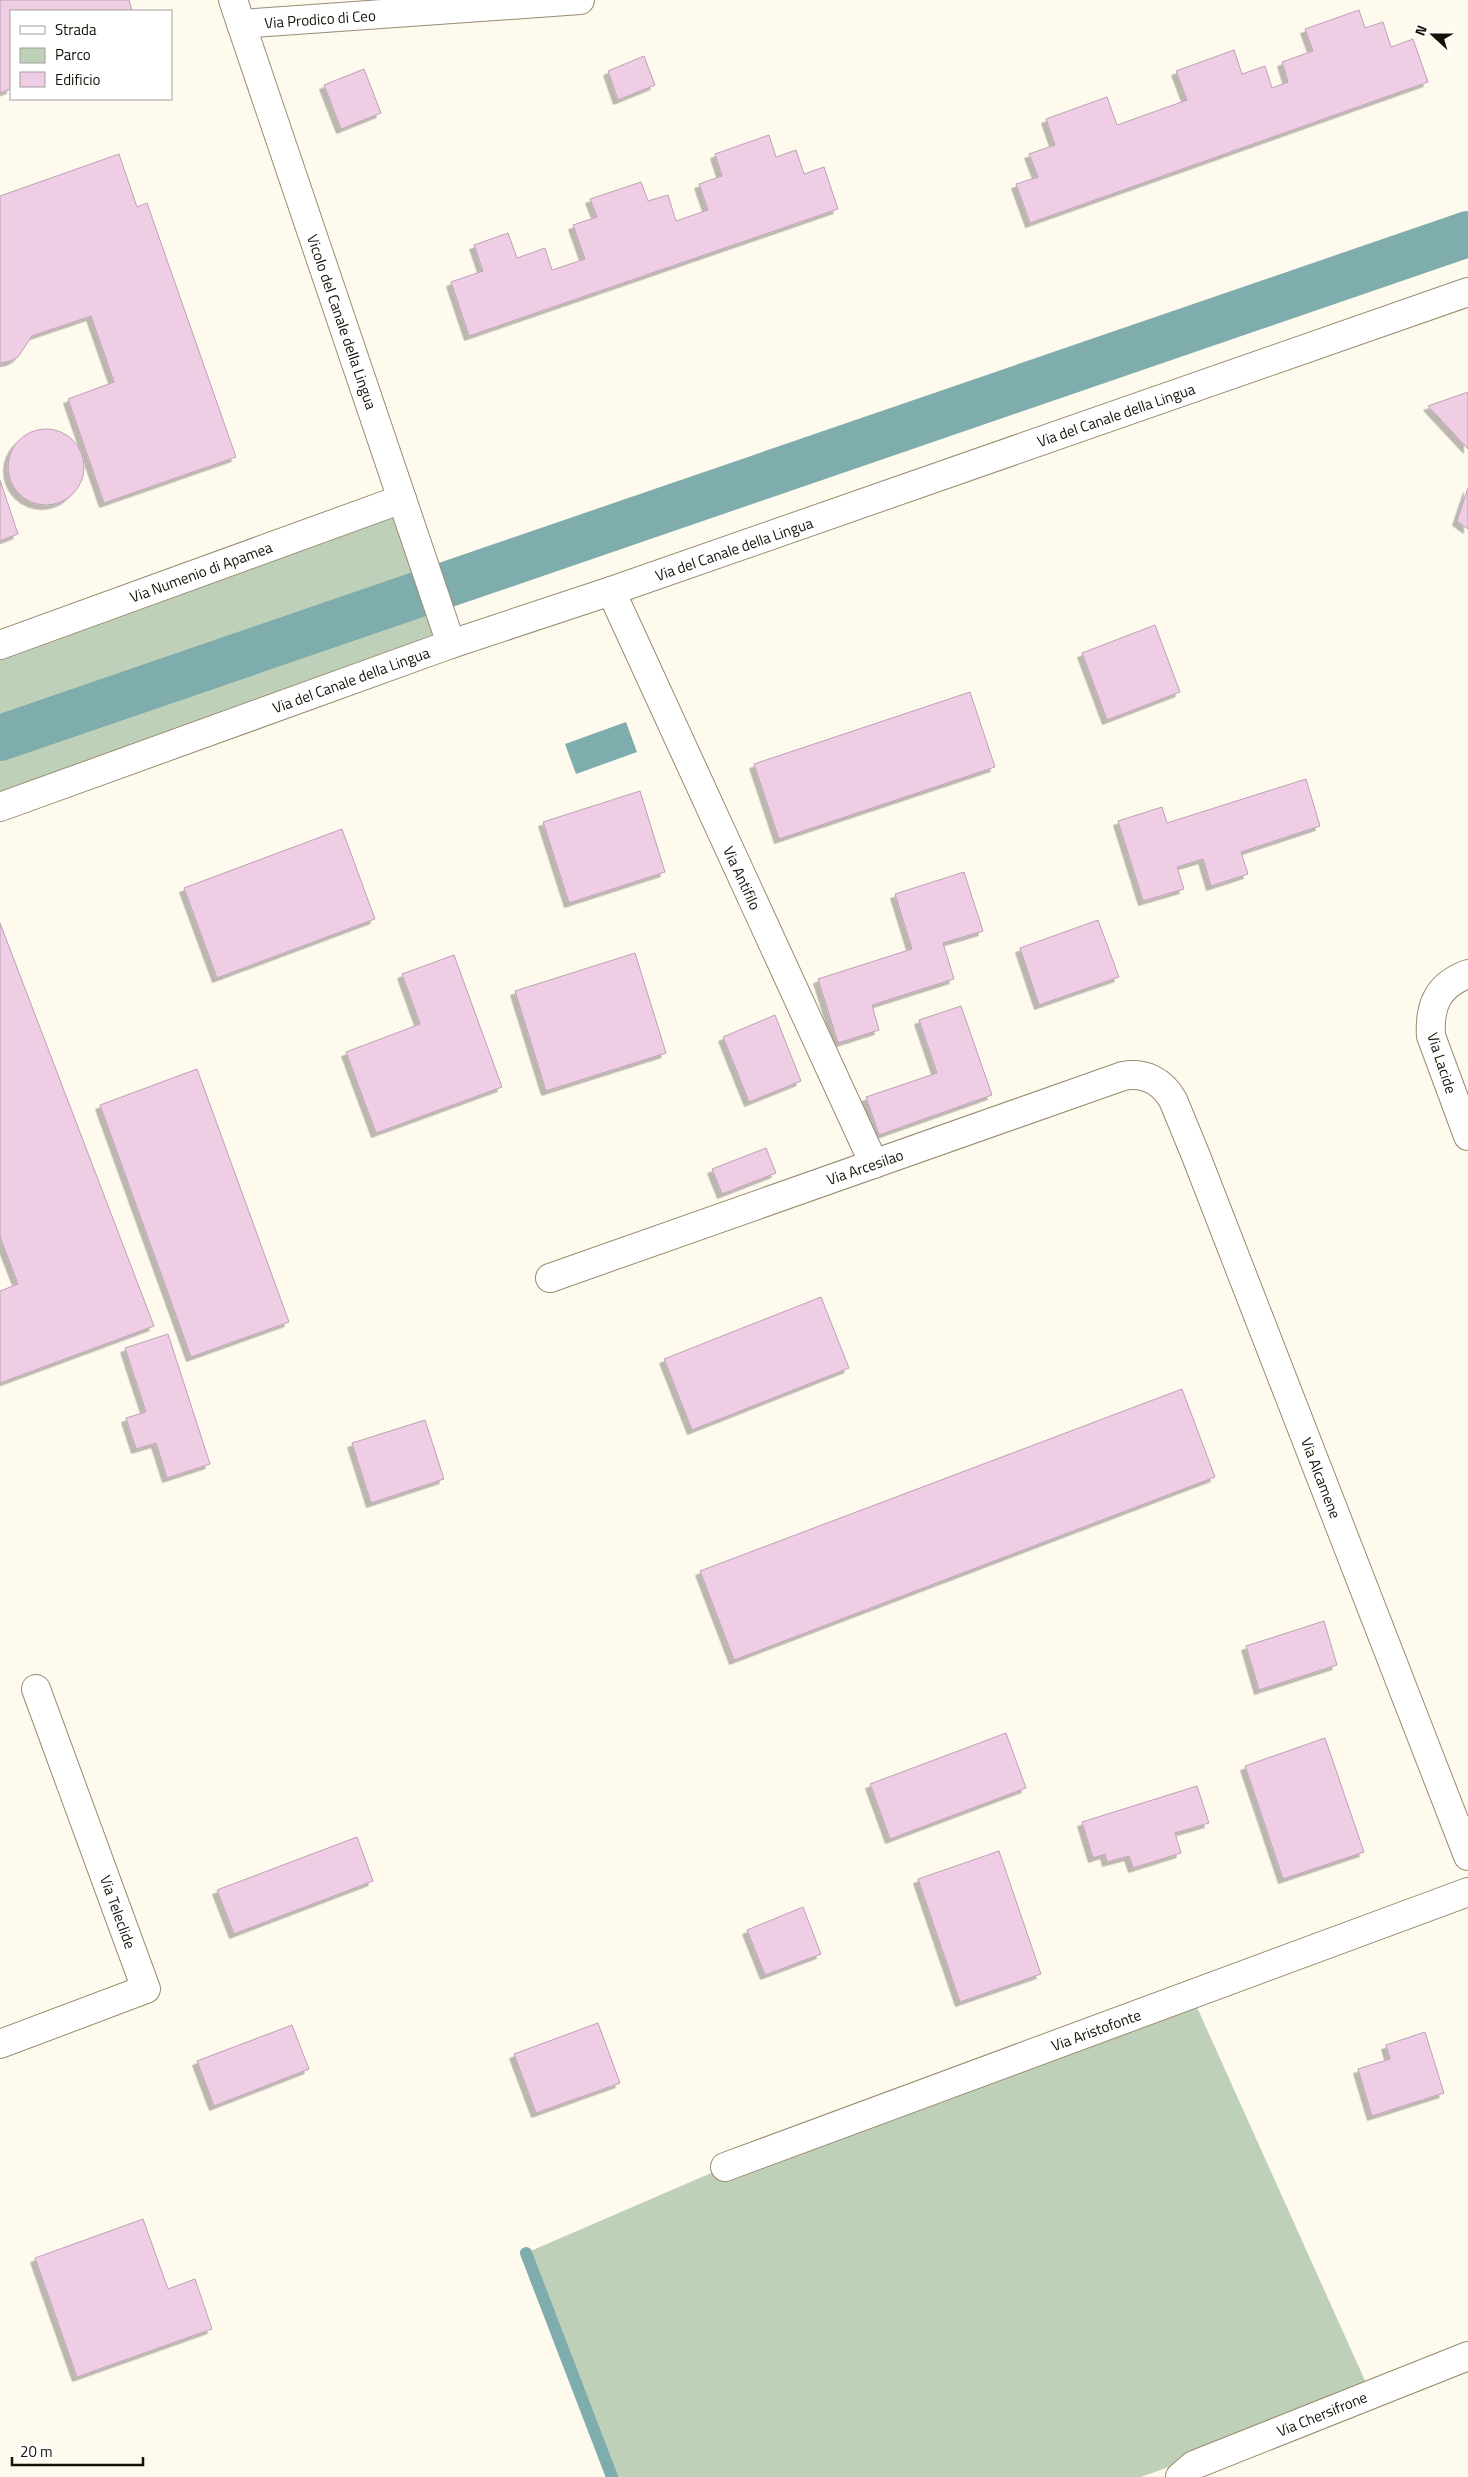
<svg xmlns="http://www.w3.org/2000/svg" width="1468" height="2477" font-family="'Titillium Web',sans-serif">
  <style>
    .green { fill: #bfd0b9 }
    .water { fill: #7facac }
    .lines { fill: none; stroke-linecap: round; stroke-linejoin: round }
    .stream { stroke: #7facac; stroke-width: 12 }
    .canal { stroke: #7facac; stroke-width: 46 }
    .building { fill: #eecde5; stroke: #bca1b4; filter: url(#shadow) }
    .minor-casing { stroke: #988c71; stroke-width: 30 }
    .minor { stroke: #fff; stroke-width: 28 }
    .labels { text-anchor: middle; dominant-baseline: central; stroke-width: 4; stroke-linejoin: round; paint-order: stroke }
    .street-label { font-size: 15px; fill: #161208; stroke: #fff }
  </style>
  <defs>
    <filter id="shadow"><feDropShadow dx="-4.5" dy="4.5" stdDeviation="0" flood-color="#0004"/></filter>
  </defs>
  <rect width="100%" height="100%" fill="#fffaee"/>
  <g class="green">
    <polygon points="402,499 451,644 0,800 0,642"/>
    <polygon points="1191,1994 1371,2394 1141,2477 612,2477 526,2253 725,2167"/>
  </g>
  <polygon class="water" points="626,722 637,752 576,774 565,744"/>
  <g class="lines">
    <polyline class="stream" points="526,2253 612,2477"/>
    <polyline class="canal" points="0,738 1468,234"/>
  </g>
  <g class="building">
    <polygon points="0,0 129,0 132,11 11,11 11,89 0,93"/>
    <polygon points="1359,10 1365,28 1383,22 1391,47 1413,39 1428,82 1030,223 1016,184 1038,177 1029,154 1055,145 1046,119 1107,97 1117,125 1187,100 1176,71 1234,50 1242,74 1265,66 1272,88 1288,82 1282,62 1313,51 1305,29"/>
    <polygon points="644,56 655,85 618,100 608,71"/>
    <polygon points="364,69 381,113 341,129 324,85"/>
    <polygon points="769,135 776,157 796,150 804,174 824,167 838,209 469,336 451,282 483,271 474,245 508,233 517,258 545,248 552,270 585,259 573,225 597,217 590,199 641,182 648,201 668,195 676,221 708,210 699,184 722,176 715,154"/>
    <polygon points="119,154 137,207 147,203 236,457 104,503 68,399 114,382 91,316 32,336 18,357 11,361 0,363 0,196"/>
    <polygon points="1468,392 1468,449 1428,406"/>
    <circle cx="46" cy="467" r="38"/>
    <polygon points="0,480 18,534 0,541"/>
    <polygon points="1468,488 1468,529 1457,521"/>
    <polygon points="1155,625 1180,692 1107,720 1082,653"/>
    <polygon points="970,692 995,767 779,839 754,764"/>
    <polygon points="1306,779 1320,826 1241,852 1248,874 1211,886 1203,859 1177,867 1184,889 1143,901 1118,821 1162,807 1167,823"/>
    <polygon points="640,791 665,872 569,903 543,822"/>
    <polygon points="342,829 375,919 217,978 184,888"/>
    <polygon points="964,872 983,931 943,943 954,979 872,1005 879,1030 838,1043 818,979 912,949 895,894"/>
    <polygon points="1098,920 1119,977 1039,1005 1020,948"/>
    <polygon points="0,923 154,1326 0,1383 0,1291 18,1284 0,1237"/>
    <polygon points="635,953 666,1053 546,1091 515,991"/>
    <polygon points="454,955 502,1087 376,1133 346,1052 420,1024 402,974"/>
    <polygon points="961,1006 992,1095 879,1135 866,1097 937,1073 919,1020"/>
    <polygon points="775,1015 801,1081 749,1102 723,1037"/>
    <polygon points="197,1069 289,1322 191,1357 100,1105"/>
    <polygon points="766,1148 776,1173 722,1194 712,1169"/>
    <polygon points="821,1297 849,1368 692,1430 664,1359"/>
    <polygon points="168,1334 210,1464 167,1478 156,1443 136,1449 126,1418 146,1412 125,1348"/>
    <polygon points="1182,1389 1215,1477 734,1660 700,1571"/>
    <polygon points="425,1420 444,1479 371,1503 352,1443"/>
    <polygon points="1324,1621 1337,1665 1259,1690 1246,1646"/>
    <polygon points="1006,1733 1026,1788 890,1839 870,1784"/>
    <polygon points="1325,1738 1364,1852 1283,1879 1245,1766"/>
    <polygon points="1197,1786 1209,1823 1175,1833 1181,1853 1133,1868 1129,1856 1107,1862 1105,1854 1093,1858 1082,1822"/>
    <polygon points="357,1837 373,1881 234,1934 217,1890"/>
    <polygon points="999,1851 1041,1974 960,2002 918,1879"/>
    <polygon points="803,1907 821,1954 765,1975 747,1930"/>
    <polygon points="598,2023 620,2083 536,2113 514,2054"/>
    <polygon points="292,2025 309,2069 214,2106 197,2061"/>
    <polygon points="1425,2032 1444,2093 1372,2116 1358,2069 1390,2059 1386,2045"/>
    <polygon points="143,2219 168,2289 195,2279 212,2329 77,2377 35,2258"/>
  </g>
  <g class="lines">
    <g class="minor-casing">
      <g id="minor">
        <polyline points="233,0 451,644"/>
        <polyline points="241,24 580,0"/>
        <polyline points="611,591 874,1164"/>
        <polyline points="0,645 402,499"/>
        <polyline points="0,807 451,644 611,591 1468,292"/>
        <path d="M1468,974c-30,11 -39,31 -37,62l37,100"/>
        <path d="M550,1278l573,-202c22,-4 39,5 50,24l23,56 272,700"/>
        <polyline points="0,2044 146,1989 36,1689"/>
        <polyline points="725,2167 1468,1892"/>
        <polyline points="1180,2477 1194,2465 1468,2356"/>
      </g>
    </g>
    <use href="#minor" class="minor"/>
  </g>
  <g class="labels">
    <g class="street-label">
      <text transform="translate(320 19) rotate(-4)">Via Prodico di Ceo</text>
      <text transform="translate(342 322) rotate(71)">Vicolo del Canale della Lingua</text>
      <text transform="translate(1116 415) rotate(-19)">Via del Canale della Lingua</text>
      <text transform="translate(734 549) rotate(-19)">Via del Canale della Lingua</text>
      <text transform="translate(201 572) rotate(-20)">Via Numenio di Apamea</text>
      <text transform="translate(351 680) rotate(-20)">Via del Canale della Lingua</text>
      <text transform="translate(742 878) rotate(65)">Via Antifilo</text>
      <text transform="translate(1442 1063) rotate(72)">Via Lacide</text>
      <text transform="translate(865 1167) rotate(-19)">Via Arcesilao</text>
      <text transform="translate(1321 1478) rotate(69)">Via Alcamene</text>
      <text transform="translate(118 1912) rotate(70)">Via Teleclide</text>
      <text transform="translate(1096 2030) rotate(-20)">Via Aristofonte</text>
      <text transform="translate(1322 2414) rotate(-22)">Via Chersifrone</text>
    </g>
  </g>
  <rect x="10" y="10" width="162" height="90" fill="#ffffff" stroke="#a2a09c"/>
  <rect x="20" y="26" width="25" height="8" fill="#ffffff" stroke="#a2a09c"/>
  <text x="55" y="35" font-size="15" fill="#161208">Strada</text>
  <rect x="20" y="48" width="25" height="15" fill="#bfd0b9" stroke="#a2a09c"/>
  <text x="55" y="60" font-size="15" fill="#161208">Parco</text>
  <rect x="20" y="72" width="25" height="15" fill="#eecde5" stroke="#a2a09c"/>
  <text x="55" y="85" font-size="15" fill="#161208">Edificio</text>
  <g transform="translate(1433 35) rotate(291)" stroke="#ffffff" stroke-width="4" paint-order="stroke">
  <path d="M0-4L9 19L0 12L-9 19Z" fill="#161208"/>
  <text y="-8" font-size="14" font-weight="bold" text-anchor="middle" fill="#161208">N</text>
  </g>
  <path d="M12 2457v8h131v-8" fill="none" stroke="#161208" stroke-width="2.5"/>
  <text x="20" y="2457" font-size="15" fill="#161208" stroke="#ffffff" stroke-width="4" paint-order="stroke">20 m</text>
</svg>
